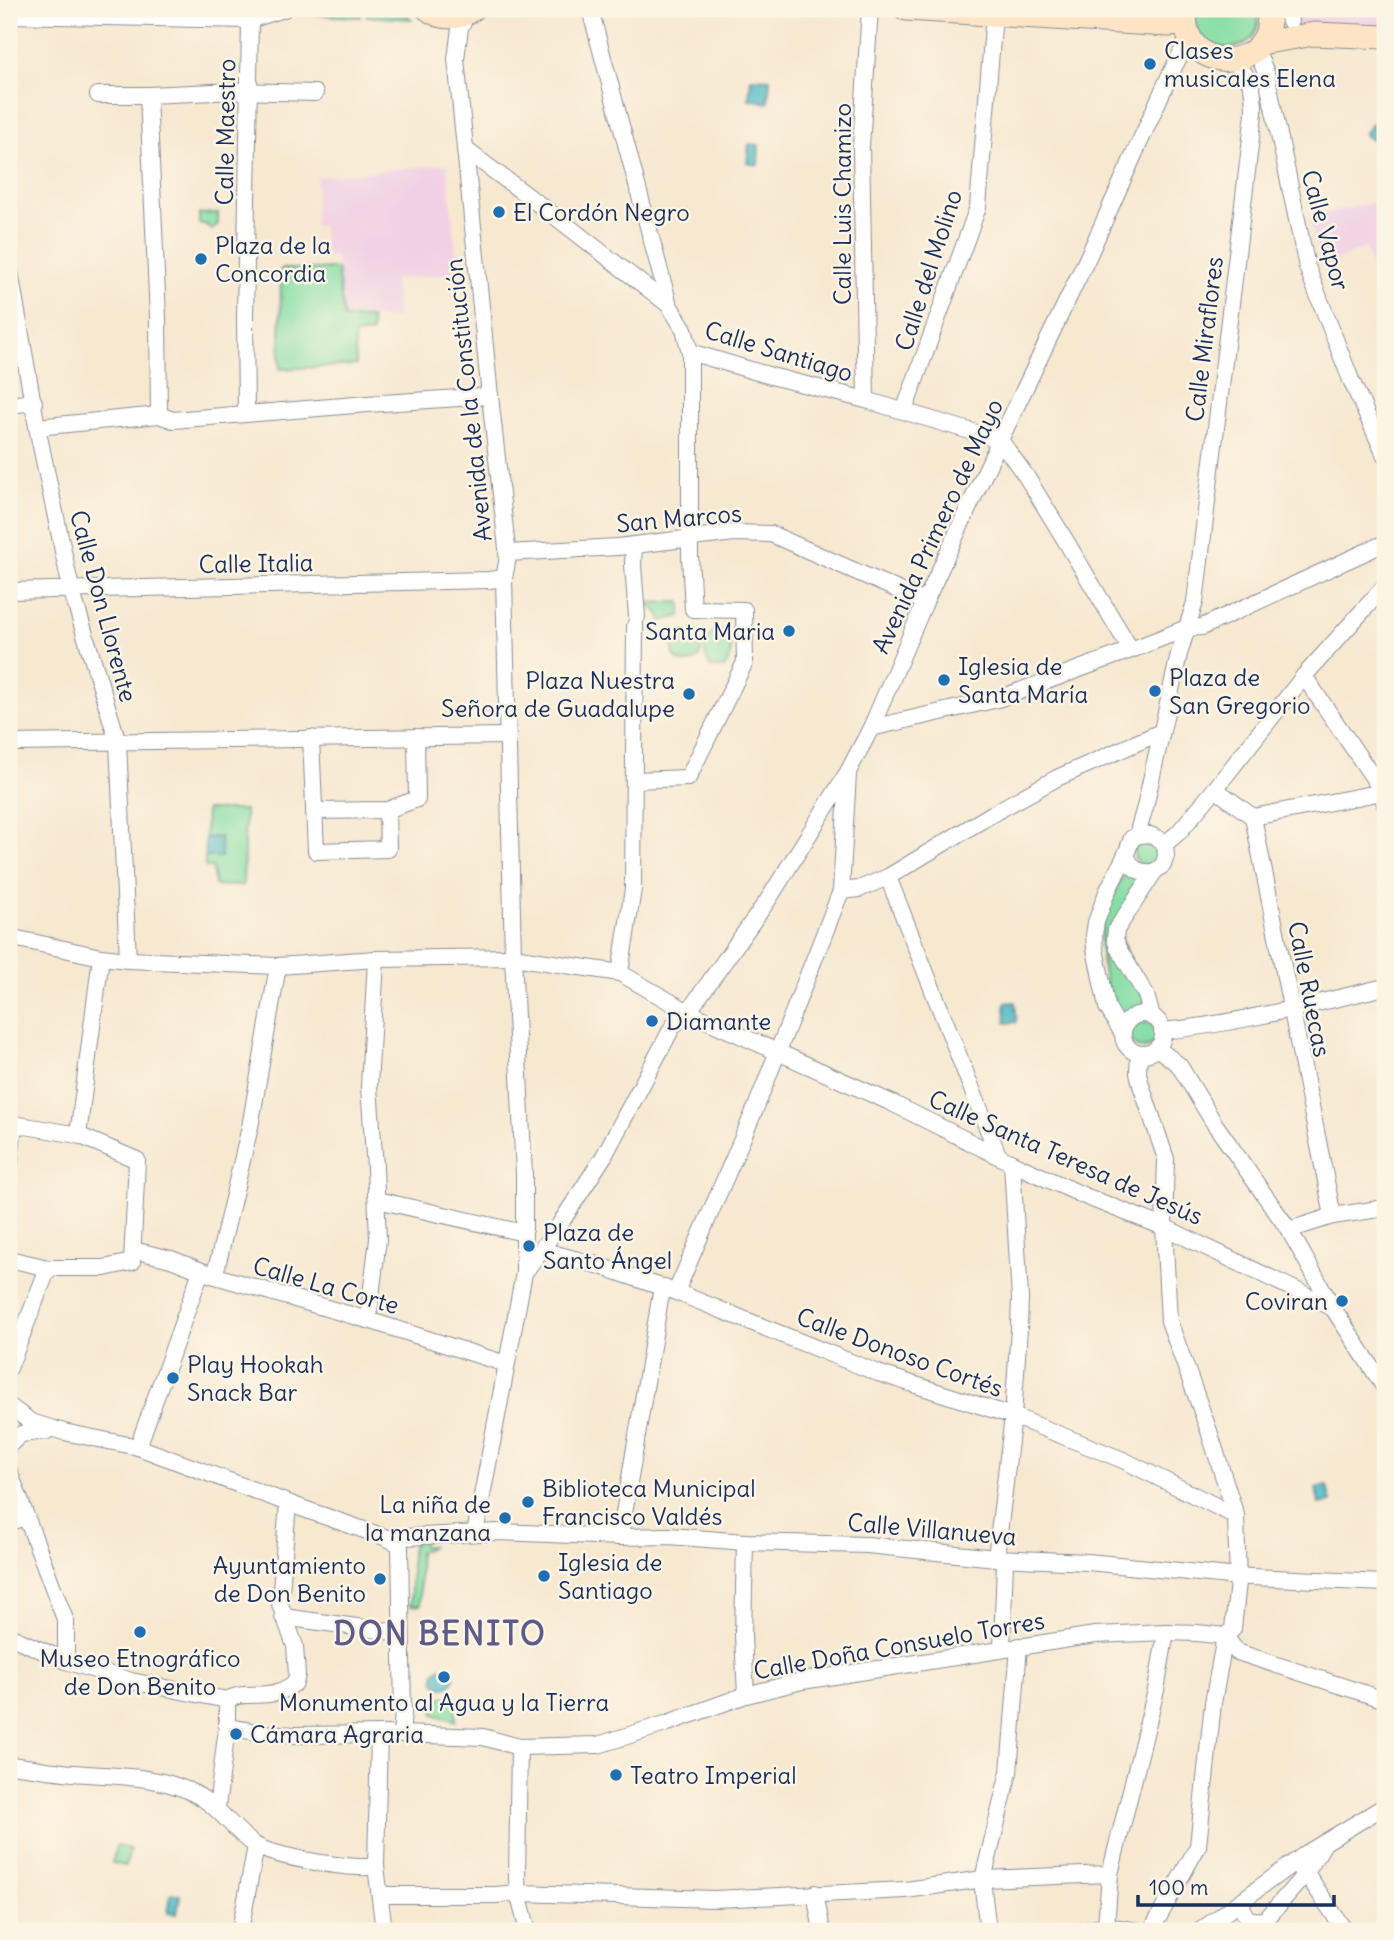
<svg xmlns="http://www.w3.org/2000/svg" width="1394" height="1940" font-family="Delius,sans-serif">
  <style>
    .built { fill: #f0d0e5 }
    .green { fill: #84dea3; stroke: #508680; stroke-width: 2 }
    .water { fill: #49b8c3; stroke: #327490; stroke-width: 2 }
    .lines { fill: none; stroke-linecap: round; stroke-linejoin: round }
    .street-casing { stroke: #898c97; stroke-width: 18 }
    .secondary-casing { stroke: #898c97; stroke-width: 25 }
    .street { stroke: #fff; stroke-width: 16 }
    .secondary { stroke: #fee4c5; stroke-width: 23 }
    .poi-dot { fill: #1f6fb2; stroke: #fcf5e5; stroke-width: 2.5 }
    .labels { text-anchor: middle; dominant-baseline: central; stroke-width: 5; stroke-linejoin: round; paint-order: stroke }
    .poi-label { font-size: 24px; fill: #1b2f5e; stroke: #fcf5e5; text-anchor: start }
    .street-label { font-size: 24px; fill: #1b2f5e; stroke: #fcf5e5 }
    .district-label { font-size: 32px; font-weight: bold; letter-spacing: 2px; fill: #5d5b89; stroke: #fcf5e5 }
  </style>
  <rect width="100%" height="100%" fill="#fcf5e5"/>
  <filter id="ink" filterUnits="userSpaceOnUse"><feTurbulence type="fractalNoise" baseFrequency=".0143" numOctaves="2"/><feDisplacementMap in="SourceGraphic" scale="14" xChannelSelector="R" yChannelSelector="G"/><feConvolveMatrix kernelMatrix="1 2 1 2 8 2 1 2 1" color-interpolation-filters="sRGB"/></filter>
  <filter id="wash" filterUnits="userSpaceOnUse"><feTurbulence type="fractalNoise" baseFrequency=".00686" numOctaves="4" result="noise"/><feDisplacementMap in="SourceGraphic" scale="28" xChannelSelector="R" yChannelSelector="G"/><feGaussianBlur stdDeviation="1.57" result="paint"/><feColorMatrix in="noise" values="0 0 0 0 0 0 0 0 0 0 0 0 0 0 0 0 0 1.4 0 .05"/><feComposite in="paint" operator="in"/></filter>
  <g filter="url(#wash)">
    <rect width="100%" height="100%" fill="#f7e8d0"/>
    <g class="built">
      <polygon points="1285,9 1385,9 1385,37 1298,26 1290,21"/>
      <polygon points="447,164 458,273 394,279 398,318 344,318 336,257 326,256 322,225 314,226 317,177"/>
      <polygon points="1385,200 1385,305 1376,282 1365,247 1321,268 1309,217"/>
    </g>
    <g class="green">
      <polygon points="316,9 361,9 361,17 301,14"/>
      <polygon points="367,9 401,9 411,19 367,16"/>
      <path d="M1197,9h60c13,53 -74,51 -60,0z"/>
      <polygon points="218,213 218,224 212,230 205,224 199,224 199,214"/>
      <polygon points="281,269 337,269 344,318 371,318 372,333 354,335 356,365 280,369"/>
      <path d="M681,602v14l-19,5c-2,-10 -8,-13 -17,-16v-2z"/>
      <path d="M714,631l11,2c9,11 7,24 -1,35h-12c-10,-11 -9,-28 2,-37z"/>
      <circle cx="687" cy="649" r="14"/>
      <polygon points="206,810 245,810 243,885 215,886 212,868 205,867 205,857 221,857 220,837 205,838"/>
      <circle cx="1146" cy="853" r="12"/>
      <path d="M1125,869l22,10 -31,45 34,88c-13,-1 -22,2 -30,13 -13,-27 -23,-70 -18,-100 3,-16 17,-40 23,-56z"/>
      <circle cx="1143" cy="1035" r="13"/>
      <polygon points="423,1538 423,1546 433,1546 419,1552 420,1605 411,1606 411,1552 412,1546 418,1539"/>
      <polygon points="434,1697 449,1697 449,1701 456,1703 456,1721 434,1714"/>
      <polygon points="116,1846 130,1849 126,1866 112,1863"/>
    </g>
    <g class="water">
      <polygon points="751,78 770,79 768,103 749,99"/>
      <polygon points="1373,123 1385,132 1385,143 1382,148 1364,134"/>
      <polygon points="749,144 759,145 758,165 747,163"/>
      <polygon points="220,837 221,857 205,857 205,838"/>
      <polygon points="1015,1002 1017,1022 1006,1023 1005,1003"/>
      <polygon points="1327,1486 1331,1502 1319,1504 1316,1488"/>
      <circle cx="444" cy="1677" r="10"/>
      <polygon points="171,1893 180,1895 177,1914 168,1913"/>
    </g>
  </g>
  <g filter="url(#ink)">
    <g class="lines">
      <g class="street-casing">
        <g id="street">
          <polyline points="590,9 669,305"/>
          <polyline points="1285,9 1290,21"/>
          <polyline points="468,12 460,28 456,59 490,396 508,557 504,578 513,957 524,1174 524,1273"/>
          <polyline points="9,15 250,20 284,9"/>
          <polyline points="1256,49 1266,73 1307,267 1351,380 1385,455"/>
          <polyline points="98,95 148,95 236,91 315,93"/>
          <polyline points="148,95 158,318 159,415"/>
          <polyline points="466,150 556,217 669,305 684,329 690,352 690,557 693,609 744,610 745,662 688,778 634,780"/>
          <polyline points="9,266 37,427 71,589 118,742 128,960"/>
          <polyline points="690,352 771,376 866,400 1000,440 1026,476 1058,528 1131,650"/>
          <polyline points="866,400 861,146 870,9"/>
          <polyline points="9,405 34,402"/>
          <polyline points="904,411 978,207 994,15"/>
          <polyline points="246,413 245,318 250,20"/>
          <polyline points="37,427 159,415 173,420 367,404 490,396"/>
          <polyline points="634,545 633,565 637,617"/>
          <polyline points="507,553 618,547 734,533 771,534 925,602"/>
          <polyline points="9,591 489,580 504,578"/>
          <polyline points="1304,676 1383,792 1385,805"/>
          <polyline points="871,728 998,699 1131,650 1187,628 1202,627 1385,543"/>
          <polyline points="311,738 316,851 388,849 387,810"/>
          <polyline points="9,743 506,736"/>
          <polyline points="1215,789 1253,817 1333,1216"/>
          <polyline points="314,811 387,810 417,799 416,737"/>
          <polyline points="1253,817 1383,792"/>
          <path d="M1139,835v-7l6,-21 34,-153 16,-52 59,-489c0,-28 -2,-32 -21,-53"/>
          <path d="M1126,854c5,16 13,19 28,18"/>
          <polyline points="888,877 998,1155"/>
          <polyline points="841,891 859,889 888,877 992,814 1057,778 1161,732"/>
          <polyline points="9,937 101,957 128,960 278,966 376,959 513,957 620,973 688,1012 892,1103 1012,1163 1087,1197 1164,1227 1333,1308"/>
          <polyline points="620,973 633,889 635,625"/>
          <circle cx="1143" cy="1034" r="20"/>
          <polyline points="1152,1017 1146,995 1118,948 1115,939 1116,930 1154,872 1163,865 1166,856 1165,844 1179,832 1215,789 1304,676 1385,586"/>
          <path d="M1162,1031c75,-7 150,-27 223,-44"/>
          <path d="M1123,1034l-16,-27 -12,-58 -1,-14 2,-13 11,-30 19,-38 6,-16c14,-7 22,-3 33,6"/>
          <polyline points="1157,1048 1179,1065 1214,1123 1289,1230 1333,1308 1385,1388"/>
          <polyline points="78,1135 101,957"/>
          <polyline points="9,1171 14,1124 78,1135 137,1160 132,1262 104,1268 48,1268 9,1259"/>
          <polyline points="377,1200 524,1233"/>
          <polyline points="1289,1230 1333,1216 1385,1208"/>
          <polyline points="543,1247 548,1252 597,1265 676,1292 878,1373 1013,1416 1123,1460 1236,1516"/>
          <polyline points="133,1250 171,1259 212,1275 368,1320 506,1364"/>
          <polyline points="212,1275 217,1266 250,1127 278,966"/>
          <polyline points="676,1292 756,1107 841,891 848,774"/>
          <polyline points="368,1320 378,1239 375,1167 369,1087 376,959"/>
          <polyline points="9,1368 48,1268"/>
          <polyline points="9,1406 31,1422 64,1432 138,1447 304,1509 387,1538 399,1544 400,1548 403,1713 401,1734 483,1737 519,1747 598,1745 665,1724 746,1695 802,1681 1095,1635 1166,1632 1197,1633 1225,1636 1233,1629 1238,1582 1236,1516 1209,1431 1169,1321 1164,1227 1166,1159 1141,1085 1138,1073 1139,1054"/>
          <polyline points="9,1445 21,1434 47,1431"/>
          <polyline points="138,1447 201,1271"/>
          <polyline points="9,1471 66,1622 66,1661"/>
          <polyline points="9,1522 26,1517"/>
          <polyline points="475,1533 524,1273 560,1224 604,1156 673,1026 688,1012 768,900 848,772 871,728 925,602 1000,440 1088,257 1168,79 1189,37"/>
          <polyline points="620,1537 662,1287"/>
          <polyline points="387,1538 498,1532 620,1537 669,1536 745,1542 867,1545 996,1558 1088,1562 1229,1576 1385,1583"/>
          <polyline points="745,1542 743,1636 746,1695"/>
          <polyline points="996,1558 1013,1416 1019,1328 1020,1298 1012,1163"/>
          <polyline points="283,1617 401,1633"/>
          <polyline points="9,1636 66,1661 131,1681 227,1700"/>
          <polyline points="1225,1636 1237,1652 1385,1700"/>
          <polyline points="1002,1649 1005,1559"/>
          <path d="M227,1700c12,-8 28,-4 41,-6 11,-1 19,-5 27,-11l2,-8 -2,-29 -15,-42 8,-101"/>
          <polyline points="227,1727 263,1733 295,1735 388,1734"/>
          <polyline points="379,1734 376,1866 384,1931"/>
          <polyline points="519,1747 517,1878 518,1893 528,1931"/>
          <path d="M9,1765c21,2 42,6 64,8 35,3 73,2 106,14 39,13 47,38 76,58 17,12 101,26 121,21"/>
          <polyline points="217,1808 227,1727 227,1700"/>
          <polyline points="1300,1869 1306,1873 1345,1931"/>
          <polyline points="815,1893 822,1931"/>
          <polyline points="380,1895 496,1895 518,1893 715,1899 906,1890 983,1879 1110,1874"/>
          <path d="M1242,1901c1,18 6,20 23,19"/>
          <polyline points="1106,1926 1110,1874 1156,1690 1166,1632"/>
          <polyline points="240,1931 256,1846"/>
          <polyline points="988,1931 983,1889 983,1879 1009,1772 1019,1646"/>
          <polyline points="1081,1931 1106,1926 1138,1931"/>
          <polyline points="1151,1931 1198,1846 1213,1703 1225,1636"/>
          <polyline points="1200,1931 1307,1853 1385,1806"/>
          <polyline points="1256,1931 1306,1873 1323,1845"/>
        </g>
      </g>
      <g class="secondary-casing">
        <g id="secondary">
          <path d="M428,9c13,11 31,10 45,0"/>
          <polyline points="906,9 1168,25 1185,24"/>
          <path d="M1186,10c-9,66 93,66 82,-1"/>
          <polyline points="1261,43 1314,34 1385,37"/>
        </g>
      </g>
      <use href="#street" class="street"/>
      <use href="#secondary" class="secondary"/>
    </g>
  </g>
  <g class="poi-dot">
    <circle cx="1150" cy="64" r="7"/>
    <circle cx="499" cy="212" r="7"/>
    <circle cx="201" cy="259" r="7"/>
    <circle cx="789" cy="631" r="7"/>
    <circle cx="944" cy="680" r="7"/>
    <circle cx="1155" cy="691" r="7"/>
    <circle cx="689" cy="694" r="7"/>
    <circle cx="652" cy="1021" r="7"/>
    <circle cx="529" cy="1246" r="7"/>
    <circle cx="1342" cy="1301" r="7"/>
    <circle cx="173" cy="1378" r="7"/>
    <circle cx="528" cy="1502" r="7"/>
    <circle cx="505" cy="1518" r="7"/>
    <circle cx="544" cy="1576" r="7"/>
    <circle cx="380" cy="1579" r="7"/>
    <circle cx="140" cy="1632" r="7"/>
    <circle cx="444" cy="1677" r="7"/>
    <circle cx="236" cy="1734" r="7"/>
    <circle cx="616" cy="1775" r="7"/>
  </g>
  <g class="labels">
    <g class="poi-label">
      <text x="1164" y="50">Clases<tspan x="1164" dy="28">musicales Elena</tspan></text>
      <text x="513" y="212">El Cordón Negro</text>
      <text x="215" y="245">Plaza de la<tspan x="215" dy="28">Concordia</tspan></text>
      <text x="775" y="631" text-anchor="end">Santa Maria</text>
      <text x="958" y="666">Iglesia de<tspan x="958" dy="28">Santa María</tspan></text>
      <text x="1169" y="677">Plaza de<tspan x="1169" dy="28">San Gregorio</tspan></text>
      <text x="675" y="680" text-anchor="end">Plaza Nuestra<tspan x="675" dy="28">Señora de Guadalupe</tspan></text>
      <text x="666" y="1021">Diamante</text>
      <text x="543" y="1232">Plaza de<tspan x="543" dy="28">Santo Ángel</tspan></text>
      <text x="1328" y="1301" text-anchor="end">Coviran</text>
      <text x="187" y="1364">Play Hookah<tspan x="187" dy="28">Snack Bar</tspan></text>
      <text x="542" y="1488">Biblioteca Municipal<tspan x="542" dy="28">Francisco Valdés</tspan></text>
      <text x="491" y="1504" text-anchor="end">La niña de<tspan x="491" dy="28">la manzana</tspan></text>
      <text x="558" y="1562">Iglesia de<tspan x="558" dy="28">Santiago</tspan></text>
      <text x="366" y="1565" text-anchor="end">Ayuntamiento<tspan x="366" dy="28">de Don Benito</tspan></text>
      <text x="140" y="1658" text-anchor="middle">Museo Etnográfico<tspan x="140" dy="28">de Don Benito</tspan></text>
      <text x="444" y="1702" text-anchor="middle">Monumento al Agua y la Tierra</text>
      <text x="250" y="1734">Cámara Agraria</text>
      <text x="630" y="1775">Teatro Imperial</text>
    </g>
    <g class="street-label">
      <text transform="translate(225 132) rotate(-89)">Calle Maestro</text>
      <text transform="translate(842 204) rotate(-90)">Calle Luis Chamizo</text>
      <text transform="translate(1326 230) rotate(75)">Calle Vapor</text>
      <text transform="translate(928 270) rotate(-72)">Calle del Molino</text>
      <text transform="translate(1204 339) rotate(-83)">Calle Miraflores</text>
      <text transform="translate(779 351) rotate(17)">Calle Santiago</text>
      <text transform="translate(468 400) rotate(-96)">Avenida de la Constitución</text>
      <text transform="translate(679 518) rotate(-5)">San Marcos</text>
      <text transform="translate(937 526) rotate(-65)">Avenida Primero de Mayo</text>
      <text transform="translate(256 563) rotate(-1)">Calle Italia</text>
      <text transform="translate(104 606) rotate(75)">Calle Don Llorente</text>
      <text transform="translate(1310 989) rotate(79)">Calle Ruecas</text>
      <text transform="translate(1066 1157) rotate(24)">Calle Santa Teresa de Jesús</text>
      <text transform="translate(326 1285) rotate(16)">Calle La Corte</text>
      <text transform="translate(900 1352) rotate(20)">Calle Donoso Cortés</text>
      <text transform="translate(932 1529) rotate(5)">Calle Villanueva</text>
      <text transform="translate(899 1645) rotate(-10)">Calle Doña Consuelo Torres</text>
    </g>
    <g class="district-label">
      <text x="440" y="1633">DON BENITO</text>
    </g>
  </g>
  <rect width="1394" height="1940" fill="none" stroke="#fcf5e5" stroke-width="35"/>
  <path d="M1138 1895v10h196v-10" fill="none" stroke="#1b2f5e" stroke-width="3.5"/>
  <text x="1149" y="1895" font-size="21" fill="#1b2f5e" stroke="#fcf5e5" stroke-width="5" paint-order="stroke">100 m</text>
</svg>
